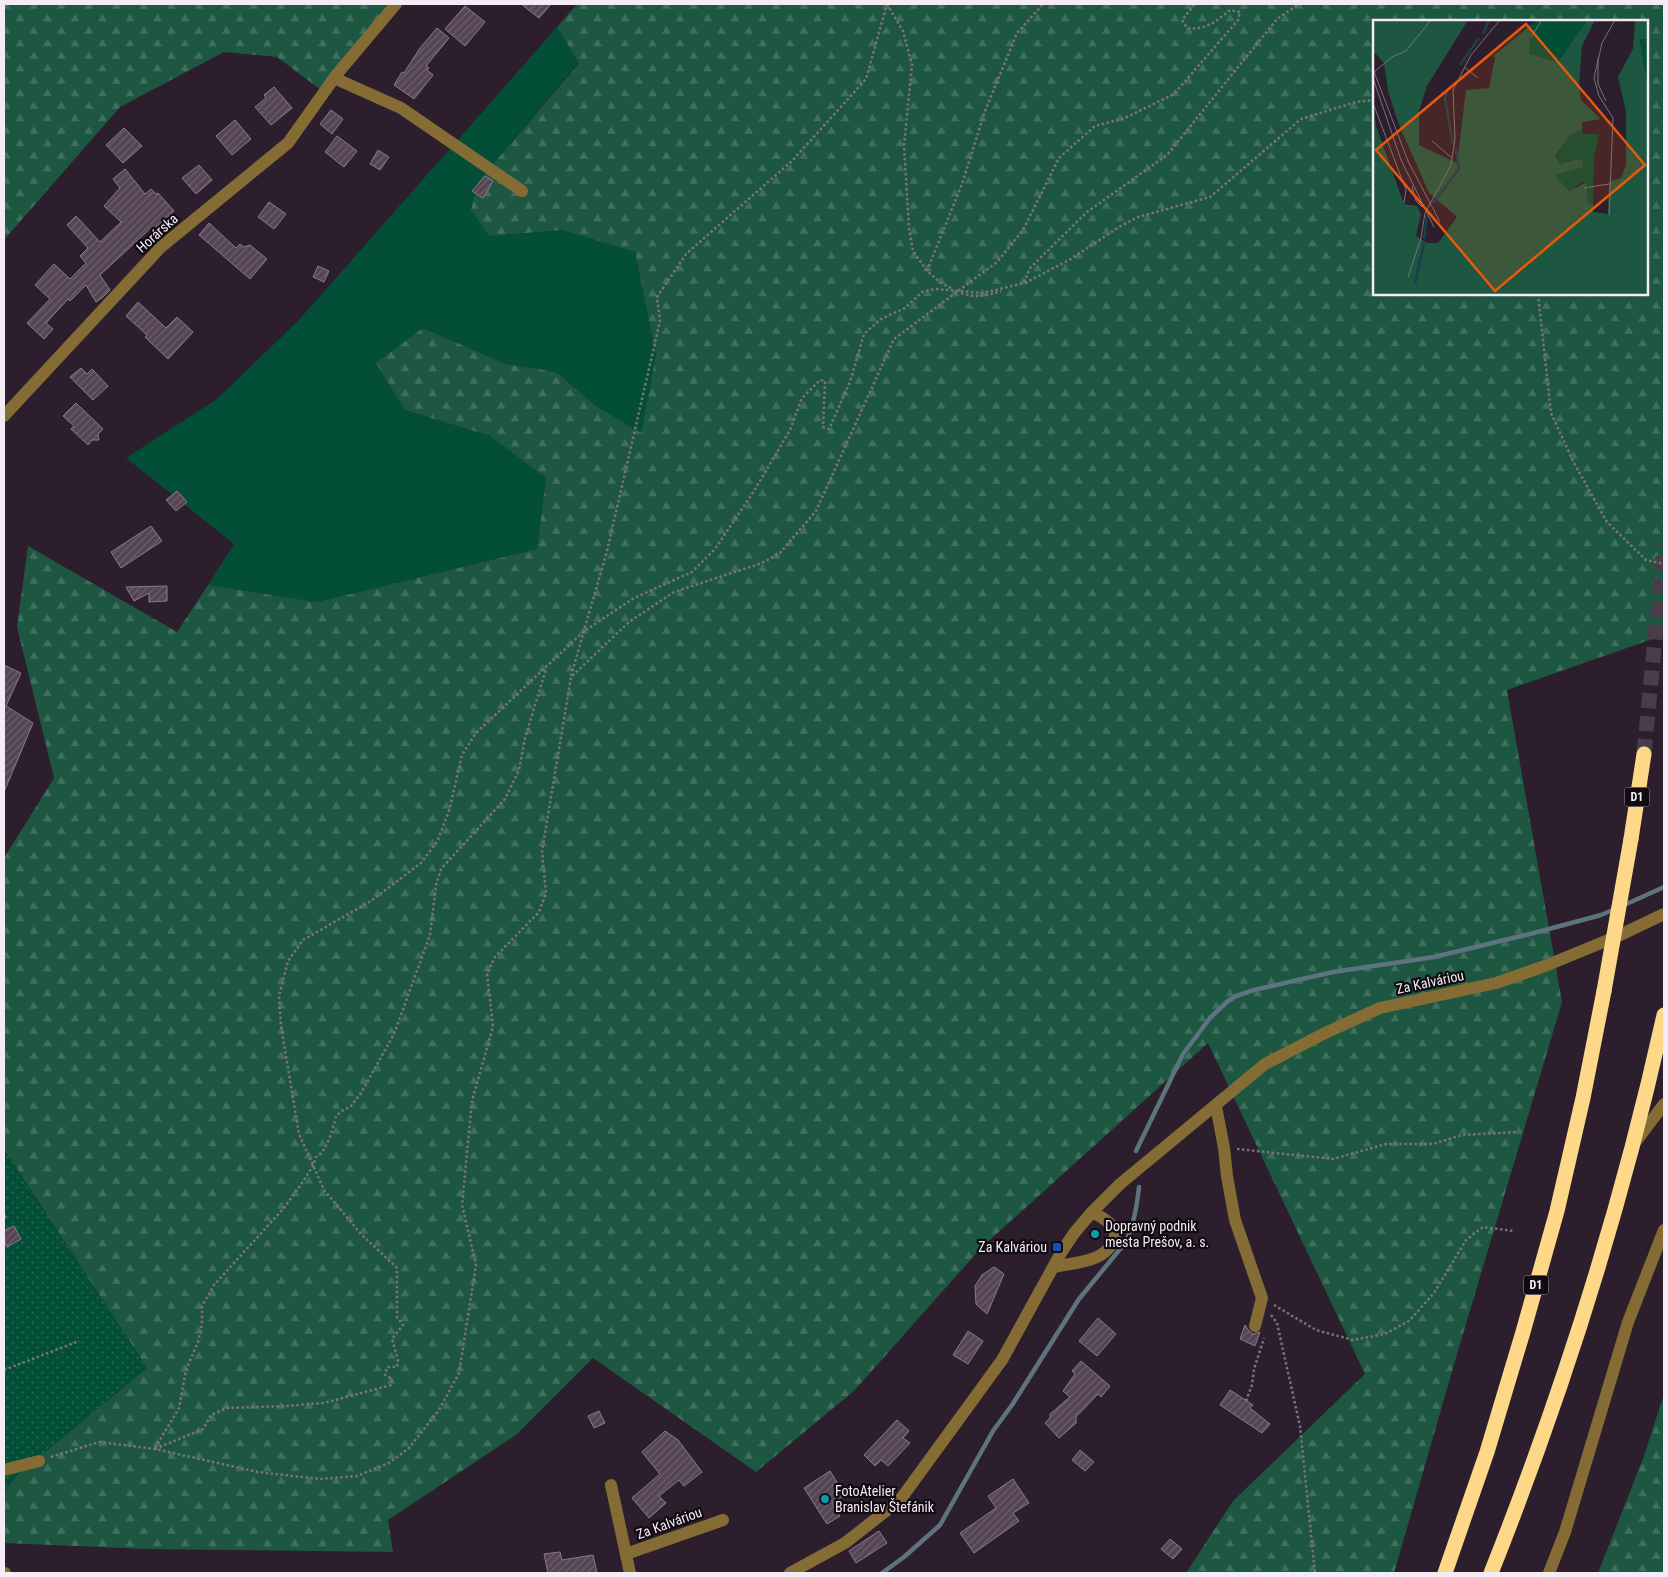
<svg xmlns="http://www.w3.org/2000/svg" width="1668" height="1577" font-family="'Roboto Condensed',sans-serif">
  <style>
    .grass { fill: #034e36 }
    .forest { fill: url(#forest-firs); fill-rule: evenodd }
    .garden { fill: url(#garden-dots) }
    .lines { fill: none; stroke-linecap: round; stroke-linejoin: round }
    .stream { stroke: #5d737f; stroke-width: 4.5 }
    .building { fill: url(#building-hatch); stroke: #8b7a8c }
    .highway-tunnel { stroke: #4a3d4a; stroke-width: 15; stroke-dasharray: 15 8; stroke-linecap: butt }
    .path { stroke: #7d717d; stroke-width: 2.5; stroke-dasharray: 2.5 2.5; stroke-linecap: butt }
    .minor { stroke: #856c35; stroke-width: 12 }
    .highway { stroke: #fdd888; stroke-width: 15 }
    .highway-bridge { stroke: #fdd888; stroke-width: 15 }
    .culture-dot { fill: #0f9aa8; stroke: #100a11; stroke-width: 2 }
    .transit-dot { fill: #1a4fb4; stroke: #100a11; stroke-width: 2 }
    .labels { text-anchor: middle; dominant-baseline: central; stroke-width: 4.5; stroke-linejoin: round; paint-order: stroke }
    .shield { fill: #100a11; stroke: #b0a8b1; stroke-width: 1 }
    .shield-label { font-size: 12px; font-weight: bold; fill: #f5ebf5 }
    .street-label { font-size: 14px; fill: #f5ebf5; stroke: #100a11 }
    .poi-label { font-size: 14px; fill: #f5ebf5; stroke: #100a11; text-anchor: start }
    .inset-river { fill: none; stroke: #1c3f4d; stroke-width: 2.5 }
    .inset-road { fill: none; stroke: #7c707c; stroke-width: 1 }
    .view { fill: #e8590c; fill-opacity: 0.15; stroke: #e8590c; stroke-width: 2.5 }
    .inset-edge { fill: none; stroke: #f5ebf5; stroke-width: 2.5 }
  </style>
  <defs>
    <pattern id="forest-firs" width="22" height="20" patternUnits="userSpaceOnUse" patternTransform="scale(1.25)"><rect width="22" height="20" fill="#1e5741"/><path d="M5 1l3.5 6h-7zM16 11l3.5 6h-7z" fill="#3f6f5d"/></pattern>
    <pattern id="garden-dots" width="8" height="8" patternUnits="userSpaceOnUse" patternTransform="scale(1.25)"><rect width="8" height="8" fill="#034e36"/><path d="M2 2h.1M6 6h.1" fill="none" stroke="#286854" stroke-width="1.8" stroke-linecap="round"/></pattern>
    <pattern id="building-hatch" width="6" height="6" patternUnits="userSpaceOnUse" patternTransform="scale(1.25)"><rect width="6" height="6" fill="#544454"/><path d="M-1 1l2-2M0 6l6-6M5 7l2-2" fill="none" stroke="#6d5f6d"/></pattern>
  </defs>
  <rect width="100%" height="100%" fill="#2c1e2c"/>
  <polygon class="grass" points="557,27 579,62 478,182 489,236 562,230 635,252 656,355 641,433 596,406 556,372 506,364 423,328 405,410 490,436 546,478 537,549 317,602 208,585 234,544 126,458 217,399 299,320"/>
  <g class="forest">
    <polygon points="4,4 397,4 325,93 277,57 224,52 120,107 4,240"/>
    <path d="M577,4h1087v631l-157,55 55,312 -105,352 -63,219h-208l47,-72 132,-127 -157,-331 -227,205 -127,143 -98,81 -163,-114 -77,77 -128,85 5,32 -245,-3 -144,-6v-51l14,-18 129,-106 -141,-216h-2v-294l50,-80 -37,-151 11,-81 149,86 31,-47 109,17 220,-53 9,-71 -56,-42 -85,-26 -29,-47 47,-35 83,36 50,8 40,34 45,27 15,-78 -21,-103 -73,-22 -73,6 -18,-26 7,-28 101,-119 -22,-36zM1374,21h273v273h-273z"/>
    <polygon points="1664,1394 1664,1573 1598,1573 1644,1456"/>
  </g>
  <polygon class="garden" points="4,1152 6,1152 147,1368 18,1474 4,1492"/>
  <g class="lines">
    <g class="stream">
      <polyline points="1622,906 1664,887"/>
      <polyline points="1136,1151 1183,1054 1210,1018 1228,1001 1236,996 1254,990 1333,972 1434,957 1534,933 1601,915 1615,909"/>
      <path d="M882,1573l22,-16 36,-32 53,-94 19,-26 67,-106 46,-56c9,-17 12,-37 14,-56"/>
    </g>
  </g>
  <g class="building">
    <polygon points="521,4 551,4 539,18"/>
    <polygon points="465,6 485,22 465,46 445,29"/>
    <polygon points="437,28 449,38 426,66 429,68 427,70 433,75 414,99 394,85 402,72 404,73 420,48"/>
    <polygon points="274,87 292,108 271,125 255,107 266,98 264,95"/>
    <polygon points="331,110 343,119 332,134 320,124"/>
    <polygon points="235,120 251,139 232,155 216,136"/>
    <polygon points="124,128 142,146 123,163 106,145"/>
    <polygon points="337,136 357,151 344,167 325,152"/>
    <polygon points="378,150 389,157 380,170 370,164"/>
    <polygon points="199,165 212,180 196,194 182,178"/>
    <polygon points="125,169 145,194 151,189 156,194 158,193 174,211 156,228 153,226 100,275 110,290 102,298 96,302 86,285 70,301 68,299 46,323 53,329 44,339 27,323 50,299 35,285 54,264 70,279 86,263 80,256 88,248 67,225 76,216 100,242 121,222 104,206 120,188 113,179"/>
    <polygon points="485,176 493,181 483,198 472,191"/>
    <polygon points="269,202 286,214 274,229 258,217"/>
    <polygon points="209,223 236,248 240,244 244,247 250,245 267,259 250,279 199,235"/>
    <polygon points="318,266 329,271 324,282 313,277"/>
    <polygon points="138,302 166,328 177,317 193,332 168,359 145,337 147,335 126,316"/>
    <polygon points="81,368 87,374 92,369 108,386 93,400 70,377"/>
    <polygon points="76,403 103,429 98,434 99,440 92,440 88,445 71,429 74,426 63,416"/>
    <polygon points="177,491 187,502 176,511 166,500"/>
    <polygon points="151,526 162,541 121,568 111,552"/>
    <polygon points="167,586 167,601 149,602 149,593 134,601 126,587"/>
    <polygon points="4,665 21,673 6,706 33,723 4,792"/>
    <polygon points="14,1226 21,1239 7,1247 4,1240 4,1231"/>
    <polygon points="994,1267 1004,1274 987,1314 976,1304 975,1286 982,1275"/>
    <polygon points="1098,1318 1116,1334 1097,1356 1079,1341"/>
    <polygon points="1245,1325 1249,1331 1253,1334 1260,1332 1255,1346 1240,1339"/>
    <polygon points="968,1331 983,1341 968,1364 953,1355"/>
    <polygon points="1081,1361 1110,1386 1101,1397 1098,1394 1076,1417 1076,1423 1059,1438 1045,1423 1050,1418 1050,1414 1070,1397 1063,1391 1075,1374 1072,1371"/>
    <polygon points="1230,1390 1253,1405 1250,1408 1270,1424 1262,1433 1220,1405"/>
    <polygon points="599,1411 605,1423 594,1428 588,1416"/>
    <polygon points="897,1420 909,1431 903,1438 910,1443 888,1466 881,1460 875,1466 864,1455"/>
    <polygon points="665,1431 678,1440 702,1472 684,1486 679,1480 659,1496 666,1503 649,1518 632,1498 660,1474 642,1452"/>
    <polygon points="1080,1450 1094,1462 1085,1471 1072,1460"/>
    <polygon points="830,1471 845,1495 832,1503 840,1516 827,1524 804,1488"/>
    <polygon points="1013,1479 1029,1503 1013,1513 1019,1521 974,1553 960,1533 996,1508 988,1496"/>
    <polygon points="879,1531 887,1543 856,1563 849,1551"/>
    <polygon points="1170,1539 1182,1549 1173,1559 1161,1549"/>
    <polygon points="560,1552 562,1560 593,1555 597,1573 548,1573 544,1554"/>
  </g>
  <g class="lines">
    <polyline class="highway-tunnel" points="1644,754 1664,545"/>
    <g class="path">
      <polyline points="887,4 903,31 912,65 904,145 909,228 913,251 927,271 941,283 953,289"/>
      <polyline points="927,271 962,184 985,111 1017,33 1043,4"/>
      <polyline points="1025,283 1071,259 1119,227 1138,217 1210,197 1301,119 1356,102 1374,100"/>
      <path d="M961,293c15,5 25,3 40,-2"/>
      <polyline points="1538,294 1551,413 1574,463 1607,522 1646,560 1664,564"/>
      <polyline points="571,676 607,551 660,321 657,297 686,254 792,161 866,79 887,4"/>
      <polyline points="1237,1149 1333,1159 1386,1144 1433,1144 1462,1135 1517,1132"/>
      <polyline points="4,1217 7,1216"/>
      <polyline points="1274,1305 1316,1330 1353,1340 1385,1334 1409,1321 1434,1293 1466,1240 1483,1227 1514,1231"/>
      <polyline points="1271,1315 1277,1323 1300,1426 1315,1573"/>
      <polyline points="4,1370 79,1341"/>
      <polyline points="1246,1401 1252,1385 1254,1369 1264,1338"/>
      <path d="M155,1448l24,-40 7,-38 12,-28 4,-18v-18l12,-21 69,-76 17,-23 13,-20 3,-9c11,-6 15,-24 19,-36l1,-5 6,-5 9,-5 10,-13 33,-59 36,-99 6,-50 5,-16 64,-70 14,-29 6,-32 21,-69"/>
      <polyline points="155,1449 203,1429 211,1415 227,1408 286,1406 324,1403 391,1385 392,1379 385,1375 387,1367 397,1367 398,1360 392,1339 403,1325 397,1317 397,1268 361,1234 324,1190 299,1134 281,1026 279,996 288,961 303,940 371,901 421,863 437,842 449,811 462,755 476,733 583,632 634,598 692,572 715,549 754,491 790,430 802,398 820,380 825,381 823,427 829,429 850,382 864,334 881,319 905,308 922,292 935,289 983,293 1024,283 1030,268 1087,212 1167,155 1277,19 1299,4"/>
      <path d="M51,1457l48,-15 56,7 103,23 62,7 37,-3 32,-13 20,-15 30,-38 20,-37 17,-108 -14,-60 10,-104 21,-74 -6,-54 8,-16 44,-45 7,-19 -4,-42 29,-174 58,-55 45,-30 88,-29 18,-10 36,-42 78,-172 103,-77 26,-32 36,-72 36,-32 30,-8 49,-24 64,-74 2,-8 -10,-2c-12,10 -25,21 -43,18l-5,-8 13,-16"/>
    </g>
    <g class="minor">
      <polyline points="334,78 401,108 522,191"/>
      <polyline points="4,416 161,247 288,143 337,74 396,4"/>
      <polyline points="1216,1106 1224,1148 1227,1176 1235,1220 1262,1298 1255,1326"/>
      <polyline points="1634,1144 1664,1104"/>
      <path d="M1054,1267c13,-3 30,-4 43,-10 9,-4 22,-17 17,-28 -4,-8 -15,-13 -22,-17"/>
      <polyline points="4,1470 39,1461"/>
      <polyline points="611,1485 630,1573"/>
      <polyline points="626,1554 723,1520"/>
      <polyline points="4,1573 5,1573"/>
      <polyline points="790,1573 845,1543 900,1500 1002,1360 1062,1251 1075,1232 1092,1212 1120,1184 1265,1064 1323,1034 1380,1008 1496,983 1545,966 1618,936 1664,914"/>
      <polyline points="1549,1573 1565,1532 1628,1322 1664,1230"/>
    </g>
    <g class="highway">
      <polyline points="1631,839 1644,754"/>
      <polyline points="1445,1573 1487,1452 1523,1332 1557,1211 1583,1098 1604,991"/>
      <path d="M1491,1573c72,-181 131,-367 173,-558"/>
    </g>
    <polyline class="highway-bridge" points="1604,991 1631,839"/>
  </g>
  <g class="culture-dot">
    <circle cx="1095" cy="1234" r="5"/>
    <circle cx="825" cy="1499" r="5"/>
  </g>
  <rect class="transit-dot" x="1052" y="1242" width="10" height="10" rx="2.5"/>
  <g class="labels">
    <g class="shield">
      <rect x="1624.5" y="787.5" width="25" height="19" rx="4"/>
      <rect x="1523.5" y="1275.5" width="25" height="19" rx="4"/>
    </g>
    <g class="shield-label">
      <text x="1637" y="797">D1</text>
      <text x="1536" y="1285">D1</text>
    </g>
    <g class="street-label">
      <text transform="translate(157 233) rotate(-42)">Horárska</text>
      <text transform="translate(1430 982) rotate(-12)">Za Kalváriou</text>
      <text transform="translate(669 1523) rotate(-20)">Za Kalváriou</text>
    </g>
    <g class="poi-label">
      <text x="1105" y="1226">Dopravný podnik<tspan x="1105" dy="16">mesta Prešov, a. s.</tspan></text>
      <text x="1047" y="1247" text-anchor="end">Za Kalváriou</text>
      <text x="835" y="1491">FotoAtelier<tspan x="835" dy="16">Branislav Štefánik</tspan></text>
    </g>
  </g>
  <g transform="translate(1373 20)">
    <rect width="275" height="275" fill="#2c1e2c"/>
    <path d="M209,109l1,5h16l-5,25 -1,46 -5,-1v-19l-5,-4 -14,10 -14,-16 27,-7 1,-7 -5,-2 -18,5 -5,-7 16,-22z" fill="#034e36"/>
    <path d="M0,0h95l-41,66 -8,25v34l38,18 9,-73 23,-2 6,-30 -2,-2 39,-32v10l26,28 29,-42h8l-13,26 -3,39 2,15 20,19 -19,3v7l-11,6 -16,21 5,8 18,-5 6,2 -2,7 -27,7 14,16 18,-9 1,21 5,2v7l15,2 1,-32 12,-4 5,-13v-53l-8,-35 15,-28 2,-29h13v19l-8,1 8,44v211h-275v-188l3,19 28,78 13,2 4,8 -5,22 11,7h11l19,-26 -28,-24 -30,-68 -11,-34 -4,-28 -11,-12z" fill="#1e5741"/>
    <path d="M165,0h49l-29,42 -29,-8 3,-30zM267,19h8v45l-4,-17z" fill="#034e36"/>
    <path class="inset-river" d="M110,14l6,-14M87,45l19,-27M74,70l-2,9 8,45M60,183l26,-34 -3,-21M51,219l3,-24M42,264l9,-41"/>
    <path class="inset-road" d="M158,17l11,-17M225,38v26l8,17M91,47l14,11M0,49l35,92 32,61M1,52l18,-15 14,-6 25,-31M0,58l28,82 33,67M0,83l33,87 -2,13M59,121l20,17M39,166l4,15 6,6M211,168l25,-4M236,195l4,-97 -14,-22 -5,-18 8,-35 13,-23M35,257l13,-39 4,-25 26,-48 4,-26 -2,-49 18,-35 29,-35"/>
    <path class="view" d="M153,4l119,141 -150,126 -119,-141z"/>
    <rect width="275" height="275" class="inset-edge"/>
  </g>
  <rect width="1668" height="1577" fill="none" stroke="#f5ebf5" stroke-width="10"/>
</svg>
